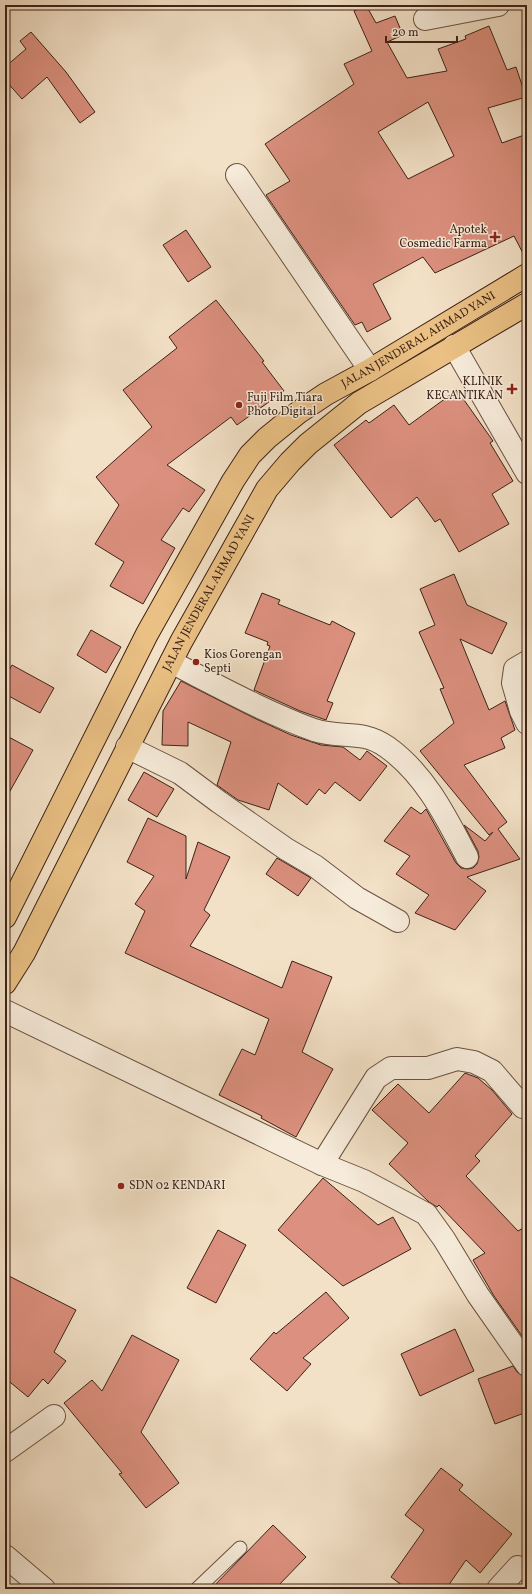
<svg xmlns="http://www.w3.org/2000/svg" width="532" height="1594" font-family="Vollkorn,serif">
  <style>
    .building { fill: #dc907f; stroke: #3c2216; fill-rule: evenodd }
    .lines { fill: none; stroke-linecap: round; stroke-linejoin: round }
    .lane-casing { stroke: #6a5242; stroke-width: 15 }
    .street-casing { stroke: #6a5242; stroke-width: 24 }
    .highway-casing { stroke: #3c2216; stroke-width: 24 }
    .lane { stroke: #f7ecdb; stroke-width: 13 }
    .street { stroke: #f7ecdb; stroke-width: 22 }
    .highway { stroke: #eac084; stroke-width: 22 }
    .poi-dot { fill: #8f2418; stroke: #f7ecdb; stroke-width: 1.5 }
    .labels { text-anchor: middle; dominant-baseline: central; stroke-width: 3; stroke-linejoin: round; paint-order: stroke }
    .poi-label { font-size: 12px; fill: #3c2216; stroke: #f7ecdb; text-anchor: start }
    .street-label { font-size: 12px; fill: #3c2216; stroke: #f7ecdb }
  </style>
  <rect width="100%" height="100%" fill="#f3e1c7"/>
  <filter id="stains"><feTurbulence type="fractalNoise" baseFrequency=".005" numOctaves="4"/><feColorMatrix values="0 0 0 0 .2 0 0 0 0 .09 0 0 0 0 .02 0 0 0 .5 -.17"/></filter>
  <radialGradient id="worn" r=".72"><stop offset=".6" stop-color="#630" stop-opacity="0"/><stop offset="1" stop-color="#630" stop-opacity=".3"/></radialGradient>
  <g class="building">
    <path d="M366,5l10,18 19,-7 8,19 -16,7 20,36 40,-7 -9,-22 28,-10 -1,-3 24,-10 18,44 9,-3 10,30 -38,11 14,35 25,-9v127l-13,-25 -79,37 -12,-16 -50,27 18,35 -24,13 -5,-10 -7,3 -89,-130 24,-14 -25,-37 89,-60 -10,-20 28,-13 -18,-40zM428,102l26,54 -46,23 -30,-47z"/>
    <polygon points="31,32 66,72 95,112 80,123 47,77 22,99 5,80 5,67 26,49 20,41"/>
    <polygon points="186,230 211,267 188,282 163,245"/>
    <polygon points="216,300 264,361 262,362 284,391 237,425 231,417 167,465 205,490 189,512 183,508 161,540 175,548 143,604 110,586 124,562 95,544 119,505 96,477 152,427 123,390 177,348 169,337"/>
    <polygon points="457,390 493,441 490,443 513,481 492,494 509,524 459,552 440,519 435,522 417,497 391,518 334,445 366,420 369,423 394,405 409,425"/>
    <polygon points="454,574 467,605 507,623 492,654 460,639 489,710 505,701 515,730 501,738 505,748 464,765 507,822 498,829 520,859 467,877 486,891 455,930 415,913 429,895 396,874 410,856 384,841 411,807 421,814 426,809 456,863 461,868 467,869 473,868 477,864 479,857 478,851 464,825 485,841 493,832 489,835 420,751 454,723 440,689 444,688 419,632 435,625 420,589"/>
    <polygon points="262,593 280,600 278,604 330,625 332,621 355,633 327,701 333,703 326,720 300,711 254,690 270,646 267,645 268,642 245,633"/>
    <polygon points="91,630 121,647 106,673 77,655"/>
    <polygon points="12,665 54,688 40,713 5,694 5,677"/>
    <polygon points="181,681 254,718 291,735 321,745 343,747 360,760 367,751 387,766 360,801 335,782 325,794 319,789 307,805 278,783 269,810 238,800 217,785 231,742 188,722 188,746 162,745 163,711"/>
    <polygon points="5,735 33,750 5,800"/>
    <polygon points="144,772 174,789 157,817 128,800"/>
    <polygon points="148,818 186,836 186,879 198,842 230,857 204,910 210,915 190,946 282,988 292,961 332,977 302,1052 333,1069 296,1137 261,1118 262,1116 219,1095 242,1049 255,1055 269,1019 125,953 145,911 135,904 154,876 127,862"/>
    <polygon points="277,858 311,878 298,896 266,874"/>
    <polygon points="465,1073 478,1078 492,1090 512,1114 475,1156 480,1161 466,1176 518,1231 527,1226 527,1343 494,1296 473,1260 485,1253 439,1205 437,1207 429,1202 389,1164 408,1143 372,1110 398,1084 429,1113"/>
    <polygon points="323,1178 378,1225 393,1217 411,1249 343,1286 278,1230"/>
    <polygon points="218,1230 246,1245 216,1303 187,1288"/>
    <polygon points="5,1274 76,1310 54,1352 66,1361 48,1384 43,1379 28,1397 5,1378"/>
    <polygon points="326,1292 349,1318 303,1358 311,1364 287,1391 250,1359 274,1332 276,1334"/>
    <polygon points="455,1329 474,1371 420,1396 401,1354"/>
    <polygon points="132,1335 179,1360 141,1432 179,1483 146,1508 119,1474 122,1473 64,1403 92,1380 102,1391"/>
    <polygon points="513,1366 517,1372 525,1377 527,1382 527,1412 495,1424 478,1379"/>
    <polygon points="441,1468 463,1485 459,1490 512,1534 480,1573 466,1560 446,1589 407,1589 391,1577 424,1530 405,1515"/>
    <polygon points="273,1525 306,1557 275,1589 211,1589"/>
  </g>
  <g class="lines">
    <g class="lane-casing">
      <polyline id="lane" points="197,1589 240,1548"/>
    </g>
    <g class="street-casing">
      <g id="street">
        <polyline points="425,19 498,5"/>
        <polyline points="237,175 370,370"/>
        <polyline points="454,346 527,473"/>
        <path d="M171,662c47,24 94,50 143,68 27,9 48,-1 73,17 38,27 59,70 80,110"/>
        <polyline points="527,662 515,669 513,683 521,711 527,723"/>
        <polyline points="127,747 180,773 219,802 286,849 315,866 357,898 398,921"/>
        <polyline points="5,1011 322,1164 364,1181 426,1214 444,1239 478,1295 527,1365"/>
        <polyline points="322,1164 376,1078 391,1068 428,1068 457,1059 474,1062 492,1071 523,1107"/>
        <polyline points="5,1451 54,1416"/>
        <polyline points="5,1556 44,1589"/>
        <polyline points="498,1589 518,1567"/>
      </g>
    </g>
    <g class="highway-casing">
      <g id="highway">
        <path id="s1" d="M5,917l142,-283 86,-153 17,-26 17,-17 32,-26 27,-18 44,-24 157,-95"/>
        <path id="s2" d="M5,983l19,-30 157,-311 86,-153 23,-27 18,-18 51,-41 168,-99"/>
      </g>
    </g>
    <use href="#lane" class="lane"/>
    <use href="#street" class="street"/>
    <use href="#highway" class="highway"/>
  </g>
  <g class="poi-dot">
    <path d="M493 231h4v4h4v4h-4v4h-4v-4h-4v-4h4z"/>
    <path d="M510 383h4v4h4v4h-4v4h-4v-4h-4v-4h4z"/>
    <circle cx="239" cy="405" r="4"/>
    <circle cx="196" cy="662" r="4"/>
    <circle cx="121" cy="1186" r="4"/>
  </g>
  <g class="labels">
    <g class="poi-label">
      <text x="487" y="230" text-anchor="end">Apotek<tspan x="487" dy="14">Cosmedic Farma</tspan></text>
      <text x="503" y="382" text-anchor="end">KLINIK<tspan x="503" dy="14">KECANTIKAN</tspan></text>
      <text x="247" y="398">Fuji Film Tiara<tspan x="247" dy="14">Photo Digital</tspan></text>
      <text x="204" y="655">Kios Gorengan<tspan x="204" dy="14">Septi</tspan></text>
      <text x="129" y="1186">SDN 02 KENDARI</text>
    </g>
    <g class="street-label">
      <text stroke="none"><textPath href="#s1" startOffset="728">JALAN JENDERAL AHMAD YANI</textPath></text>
      <text stroke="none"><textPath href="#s2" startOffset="440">JALAN JENDERAL AHMAD YANI</textPath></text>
    </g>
  </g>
  <rect width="532" height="1594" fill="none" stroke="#f3e1c7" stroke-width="20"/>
  <rect x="6" y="6" width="520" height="1582" fill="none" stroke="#3c2216" stroke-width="2"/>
  <rect x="10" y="10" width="512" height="1574" fill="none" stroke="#3c2216"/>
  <path d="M386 36v6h71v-6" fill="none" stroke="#3c2216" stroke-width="2"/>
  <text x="392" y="36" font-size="12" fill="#3c2216" stroke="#f7ecdb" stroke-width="3" paint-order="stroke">20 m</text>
  <rect width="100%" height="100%" filter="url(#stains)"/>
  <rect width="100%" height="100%" fill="url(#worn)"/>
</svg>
